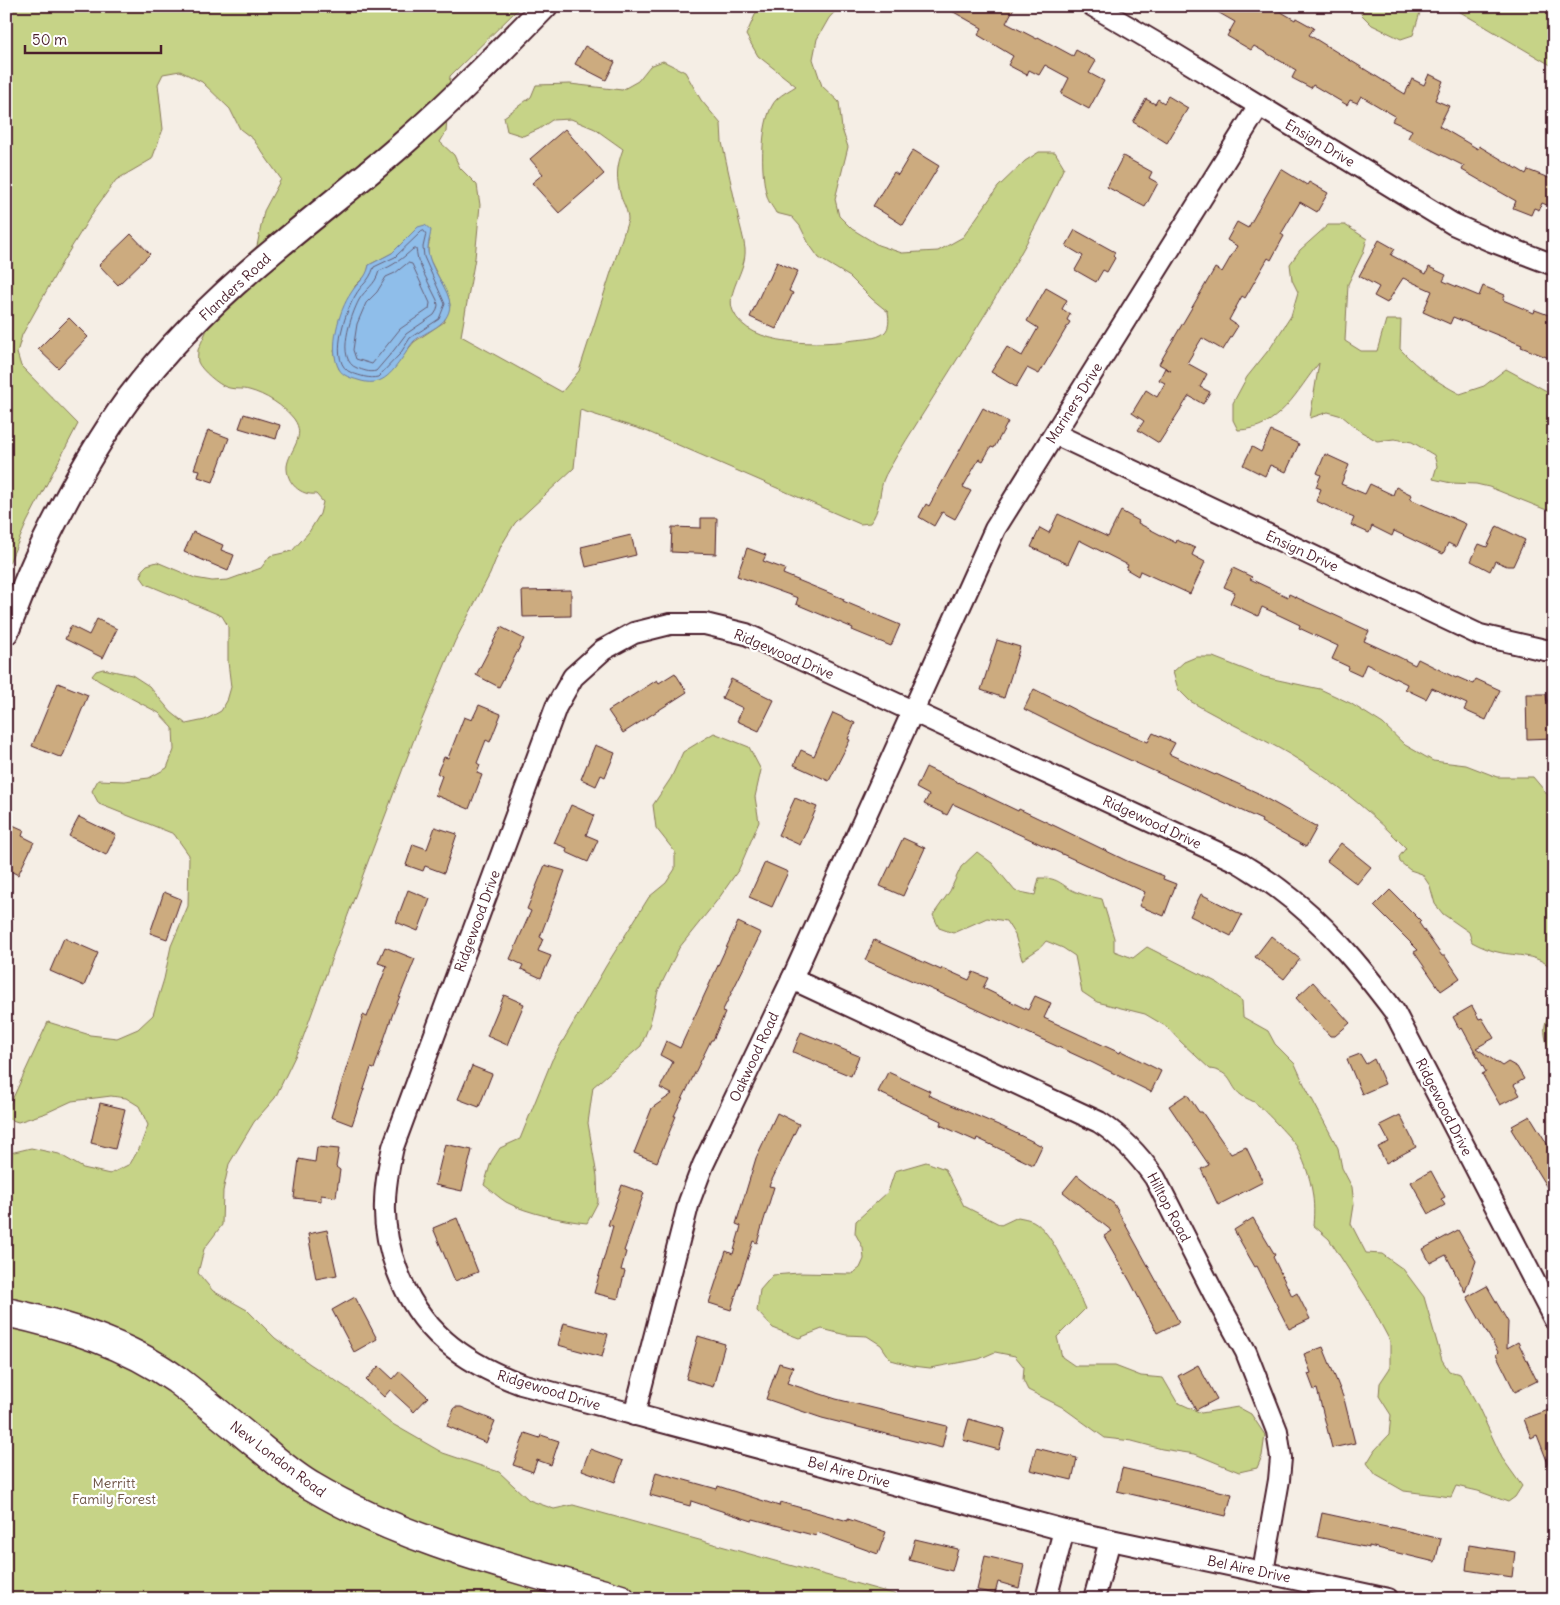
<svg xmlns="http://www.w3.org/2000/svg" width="1560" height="1605" font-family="Delius,sans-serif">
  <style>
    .green { fill: #c6d387; stroke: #887959; fill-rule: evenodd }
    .water { fill: #8fbeea; stroke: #737e9e }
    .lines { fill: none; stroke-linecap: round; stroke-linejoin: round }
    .shore { stroke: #665f77; stroke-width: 1 }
    .building { fill: #ccab7f; stroke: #4a1f2b }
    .minor-casing { stroke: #4a1f2b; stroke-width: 24 }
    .tertiary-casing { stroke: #4a1f2b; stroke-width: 28 }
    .primary-casing { stroke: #4a1f2b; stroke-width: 31 }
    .minor { stroke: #fff; stroke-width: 20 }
    .tertiary { stroke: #fff; stroke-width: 24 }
    .primary { stroke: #fff; stroke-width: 28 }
    .labels { text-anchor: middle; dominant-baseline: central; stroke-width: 4.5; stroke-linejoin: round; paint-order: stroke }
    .street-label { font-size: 14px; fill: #4a1f2b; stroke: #fff }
    .park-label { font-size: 14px; fill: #6f5547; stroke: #fff }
  </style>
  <rect width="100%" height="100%" fill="#f5eee5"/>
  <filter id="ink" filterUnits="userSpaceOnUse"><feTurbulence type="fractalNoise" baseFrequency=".02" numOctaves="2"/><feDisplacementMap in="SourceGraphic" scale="10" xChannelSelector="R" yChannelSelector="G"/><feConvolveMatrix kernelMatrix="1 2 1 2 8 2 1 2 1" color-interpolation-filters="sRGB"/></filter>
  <g filter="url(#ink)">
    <g class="green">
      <path d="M6,6h515l-71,70 -4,56 -6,10 14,13 6,13 17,17 3,20 -5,53 -14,78 101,56 17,-21 49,-151c0,-9 -4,-15 -7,-23 -5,-19 -5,-29 2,-48l-28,-20 -24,-10 -19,1 -13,9 -16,7 -16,-5 -3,-14 27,-20 5,-12 34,-1 52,6 16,-9 12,-15 13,-5 22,11 16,28 20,24 1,18c5,24 11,49 16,74 2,11 6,22 7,33 2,21 -20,44 -12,62 16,37 89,34 122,29 8,-1 22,-1 29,-7 6,-5 5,-14 4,-21l-16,-13 -22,-22 -31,-19 -10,-14 -9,-18 -8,-9 -16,-4c-3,-6 -8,-11 -9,-17 -7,-22 -7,-81 10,-97 5,-5 13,-9 19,-13l-38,-30 -12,-21 13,-29h81l-11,12 -12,21 -4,20 9,27 17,16 3,27 6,18 -13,52 4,17 13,13 26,16 24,8 36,-2 25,-14 35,-50 27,-26 14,-9h16l9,15c-45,102 -110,195 -168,290 -4,8 -10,15 -13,24 -4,14 -3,30 -13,42l-10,1 -214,-93 -66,-21 -6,58 -59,55 -14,23 -11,28 -35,67 -39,93 -82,218 -34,94 -25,52 -21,24 -25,42 -6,27 -1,34 -18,24 -6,24 15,18 34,19 28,28 35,26 37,24 42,34 54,31 56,19 30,28 25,9 19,-4 339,94h-906v-445l25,-6 28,6 24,14 27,6 20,-10 10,-17 8,-22 -9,-19 -13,-8 -15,-2 -39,5 -26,12 -28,9 -12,-4v-5l42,-91 42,13 27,3 21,-9 15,-14 11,-36 7,-33 17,-40 1,-51 -15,-21 -75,-30 -7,-13 6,-11 26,1 25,-3 18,-10 7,-18 -1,-22 -14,-15 -60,-32 -7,-5 4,-5 7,-2 29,6 17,11 22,26 15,12 19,-4 16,-9 6,-10 4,-14 -3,-25v-36l-6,-10 -76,-32 -5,-7 1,-7 5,-5 10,-3 38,16 17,3 16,-1 33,-12 9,-12 22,-5 17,-19 11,-18 3,-12 -7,-8c-15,2 -30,-11 -29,-28 2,-16 20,-29 7,-47 -10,-13 -29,-25 -45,-29 -7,-2 -15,0 -23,-3 -7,-2 -25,-17 -28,-25 -1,-3 0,-8 0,-12l37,-84 22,-20 7,-35 17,-32 -28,-40 -13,-10 -10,-20 -28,-27 -22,-11 -17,3 -5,10 5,45 -11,30 -36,21 -21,29 -32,52 -41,74 -5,18 4,13 57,58 -51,98 -18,41 -3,2zM418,227l12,12 -2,8v9l20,40 2,9 -6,17 -30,20 -27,33 -48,-6 -5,-18 21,-65 12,-12 2,-9 23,-12z"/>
      <polygon points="1361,6 1422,6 1413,35 1401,39 1372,25 1361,14"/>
      <polygon points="1450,6 1554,6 1554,67"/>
      <path d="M1328,225h17l22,14 -4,14 -15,31 -3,57 16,10h16l9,-31h15l-1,29c20,21 35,32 60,45l24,-8 22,-17 48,26v116l-10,-2 -55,-22 -13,-3 -25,-1 -18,-4 4,-13 -3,-11 -22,-13 -18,-3 -17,2 -17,-10 -18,-15 -14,-4 -18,6 9,-55c-22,27 -40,67 -81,67l-5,-10v-17l14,-26 24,-30 20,-31 7,-24 -6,-12 -2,-16 10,-14z"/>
      <path d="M1196,657h17l51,20 56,12 30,14 33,21 22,21 28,16 33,4 31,12h36l21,25v169c-13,-16 -33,-15 -52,-18 -11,-2 -21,-6 -30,-11l-3,-10 -26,-18 -8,-10 -5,-18 -8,-12 -12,-4 -10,-8 -1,-5 7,-9c-31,-32 -64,-60 -101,-84 -36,-24 -77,-40 -115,-63l-12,-12 -5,-17 11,-10z"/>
      <path d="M714,733l35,14 12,23 -6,27 4,25 -20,47 -20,29 -40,50 -21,43 -8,32 -9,23 -48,41 -5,36 9,53 1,26 -11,21c-23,-2 -61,-10 -81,-21 -8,-5 -15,-12 -22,-17l7,-23 9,-14 20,-9 32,-79 54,-94 43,-69 17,-14 9,-14v-17l-19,-24 -3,-23 18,-27 12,-26z"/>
      <path d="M977,852l15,11 23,28 20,4 4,-17c22,-1 22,9 40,15 7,3 15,4 23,6l12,39v13l19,7 14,-11 71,36 24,18 1,16 25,14 7,13 20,20 9,20 34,64 4,20 10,19 2,18 -3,19 15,29 16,1 21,15 21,28 18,63 7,11 11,3 17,30 25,54 20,28 -7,11 -7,5 -30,-11 -22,-5 -5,11 -47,-6 -28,-16 -9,-12 8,-13 14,-15 2,-20 -12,-19 1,-13 10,-15v-27l-23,-43 -38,-59 -16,-14c3,-28 -3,-52 -16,-78 -5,-8 -32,-36 -39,-42 -5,-5 -12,-6 -17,-10 -12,-9 -8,-23 -31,-26l-29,-27 -14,-15 -22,-13 -48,-12 -15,-10 -7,-36 -12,-8 -17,-7 -6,7 -18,12 -7,-25 -9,-14 -19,-3 -34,15 -14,-5 -6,-13 17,-24 11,-24z"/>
      <path d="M1554,1009v54c-7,-19 -17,-38 0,-54z"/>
      <path d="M926,1162l19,7 19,37 37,19 17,-8c5,1 11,2 15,4 20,10 43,68 52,88l-28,28 5,20 13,9h40l26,10 22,2 14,24 24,11 37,-6 13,7 14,21 -3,21 -5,12 -18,4 -44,-18 -33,-5 -30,-8 -27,-3 -43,-31 -34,-17 -5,-10 1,-13 -9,-11 -20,-4 -16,7 -49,9 -17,-2 -22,-6 -10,-15 -14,-9 -21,-1 -24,-6 -23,9 -26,-10 -16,-17 3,-21 13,-15 26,-2 53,1 8,-6 4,-9 -1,-11 -8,-15 1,-12 32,-29 7,-21z"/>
    </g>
    <path class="water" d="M425,225l6,5c-1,9 -5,18 -2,26 3,15 21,35 21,49 -1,21 -23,25 -36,36 -5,5 -7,11 -11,16 -12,17 -22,31 -45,23 -7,-2 -15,-4 -19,-11 -11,-20 0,-59 12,-76 7,-12 15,-13 18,-28l23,-12 26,-26z"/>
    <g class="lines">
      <g class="shore">
        <path d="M424,231l2,3 -3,13 1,10 21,47 -6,15 -29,19 -10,16 -22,23c-9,2 -17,-1 -26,-4 -25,-9 -7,-61 3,-77 7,-13 13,-12 19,-29l21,-10 26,-25z"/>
        <path d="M413,249h3l2,11 7,16 12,24 1,5 -1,5 -3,5 -28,19 -12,16 -18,21c-7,2 -13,-1 -19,-3 -22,-8 -6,-53 2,-68 7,-12 16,-14 20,-29 14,-5 23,-12 34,-22z"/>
        <polygon points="408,263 412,264 430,303 429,309 400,329 372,364 356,359 353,350 357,324 366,303 377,292 386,277 395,273"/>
      </g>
    </g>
    <g class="building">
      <polygon points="943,6 1015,6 1006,23 1037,39 1038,37 1073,56 1076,50 1096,61 1089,73 1104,81 1089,109 1061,94 1069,78 1045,65 1039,75 1029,70 1027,75 1008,65 1013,56 978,35 982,28"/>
      <polygon points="1207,6 1271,6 1295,20 1296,18 1314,28 1309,35 1405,94 1412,79 1424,85 1429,74 1443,81 1435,100 1449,106 1439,126 1478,149 1479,146 1526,174 1528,170 1554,180 1554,208 1542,203 1539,210 1534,208 1531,215 1513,208 1516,201 1462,170 1464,166 1408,138 1412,130 1392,121 1395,116 1361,96 1357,103 1350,100 1347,105 1313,85 1311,88 1292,78 1296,70 1254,46 1251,50 1227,36 1235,22"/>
      <polygon points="585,46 615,62 606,80 575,64"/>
      <polygon points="1168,96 1188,108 1167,143 1133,122 1146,99 1155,104 1158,99 1164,103"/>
      <polygon points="565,129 604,174 559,213 532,183 543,174 530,159"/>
      <polygon points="913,150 939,166 903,225 873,206 894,172 898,175"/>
      <polygon points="1123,156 1152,172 1149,178 1158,183 1145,207 1107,187"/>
      <polygon points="1281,169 1307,185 1309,182 1328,193 1317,212 1300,202 1281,234 1284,236 1271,260 1268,258 1245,298 1242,296 1229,320 1238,326 1223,350 1202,338 1187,363 1207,374 1200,387 1210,392 1203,404 1189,396 1159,443 1138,430 1144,421 1132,413 1146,390 1157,397 1165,383 1159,380 1165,368 1171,371 1159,364 1215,268 1222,272 1237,246 1227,240 1237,222 1248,228"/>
      <polygon points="1075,230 1115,252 1113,256 1115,258 1107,272 1103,270 1096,282 1075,270 1083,256 1066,246"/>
      <polygon points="131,234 150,254 118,285 99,265"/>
      <polygon points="1379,240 1395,249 1391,255 1426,274 1429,267 1446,275 1443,281 1479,296 1483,286 1505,295 1503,300 1534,313 1535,310 1554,317 1554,360 1521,347 1522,345 1453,317 1450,324 1423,312 1432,291 1403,278 1387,303 1374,296 1379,287 1359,276"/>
      <polygon points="777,262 798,271 789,291 793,293 776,329 750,317 767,280 769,280"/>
      <polygon points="1046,288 1067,300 1062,309 1070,314 1067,320 1070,322 1039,374 1027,368 1016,387 991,372 1007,347 1022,356 1038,328 1027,321"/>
      <polygon points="69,318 88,337 58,368 38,349"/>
      <polygon points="983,408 1008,422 994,448 991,447 983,461 979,459 963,487 971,491 955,519 942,512 934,526 919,517 926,504 929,506"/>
      <polygon points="244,414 280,425 276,439 239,428"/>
      <polygon points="208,430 229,438 213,482 198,477 200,470 194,469"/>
      <polygon points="1271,431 1299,444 1286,472 1270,465 1265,476 1243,465 1252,447 1261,452"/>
      <polygon points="1325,454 1349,465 1341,484 1365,494 1370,484 1393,495 1396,487 1412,495 1410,499 1466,524 1456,547 1448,543 1443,554 1394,531 1392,536 1372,526 1369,533 1351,525 1354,518 1316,501 1321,489 1316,487 1321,475 1317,473"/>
      <polygon points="1121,511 1139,521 1138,523 1176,543 1177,540 1195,548 1192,555 1205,562 1190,594 1140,571 1138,576 1126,569 1128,565 1079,540 1068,564 1031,547 1040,528 1049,533 1058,514 1108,537"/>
      <polygon points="701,518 717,518 716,554 671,552 672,527 701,528"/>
      <polygon points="1497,526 1525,540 1513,566 1507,566 1495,561 1490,571 1471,561 1479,544 1487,547"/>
      <polygon points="193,532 223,545 221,550 234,555 228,571 184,552"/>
      <polygon points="631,535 636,555 586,567 581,547"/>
      <polygon points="747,548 766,555 763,561 785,569 783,574 844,599 843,601 900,625 891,646 852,630 853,628 796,604 798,598 737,576"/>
      <polygon points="1233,568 1252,577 1250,579 1288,597 1289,594 1369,631 1364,641 1399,657 1415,665 1418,659 1456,678 1457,677 1473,684 1476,679 1500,690 1486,720 1464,710 1467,704 1432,688 1426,699 1405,689 1407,684 1366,664 1361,676 1348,670 1349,667 1332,659 1338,646 1299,628 1300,625 1262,607 1258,616 1230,603 1235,592 1224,587"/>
      <polygon points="571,590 571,616 523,617 522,591"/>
      <polygon points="97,619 117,629 103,658 65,639 71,626 89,635"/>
      <polygon points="501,627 524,639 499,687 476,675"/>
      <polygon points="997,640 1020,647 1004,698 981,690"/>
      <polygon points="675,673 687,692 623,733 608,711 657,680 659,683"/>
      <polygon points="731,679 774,700 759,731 737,721 743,708 722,698"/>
      <polygon points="58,683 88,695 62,758 32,746"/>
      <polygon points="1034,689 1093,719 1148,742 1153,733 1175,743 1169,754 1215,775 1216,774 1258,793 1258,794 1317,827 1306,847 1261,822 1262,820 1090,742 1024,709"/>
      <polygon points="1526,694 1546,694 1547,701 1554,701 1554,738 1527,739"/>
      <polygon points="479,705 501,714 490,742 486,740 477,763 480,765 477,773 482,775 469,809 435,795 442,776 437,773 444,757 448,758 464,717 472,720"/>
      <polygon points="833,713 855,723 848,739 850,740 829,781 794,765 801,750 814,756"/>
      <polygon points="595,745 615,753 605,777 601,775 596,786 581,779"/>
      <polygon points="926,767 1018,811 1019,809 1057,827 1127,861 1164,876 1163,879 1176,884 1164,916 1139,906 1145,892 953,804 947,815 924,804 929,795 916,788"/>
      <polygon points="795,798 817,807 800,845 778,835"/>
      <polygon points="571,805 594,815 586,835 598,840 588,862 566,852 567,848 554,843"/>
      <polygon points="79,817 116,835 106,855 69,836"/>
      <polygon points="6,822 24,830 22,836 34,842 18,875 7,869 6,871"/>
      <polygon points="435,827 457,834 444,873 425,866 423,871 406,865 413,844 427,849"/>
      <polygon points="903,838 925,848 903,896 880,886"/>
      <polygon points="1341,843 1371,867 1357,884 1327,861"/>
      <polygon points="765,862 788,872 772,907 749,897"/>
      <polygon points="545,865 565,871 540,937 543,939 538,951 551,956 541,978 521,969 523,965 510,959 531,911 527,909"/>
      <polygon points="408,890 430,899 418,931 396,922"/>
      <polygon points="1390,890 1421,921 1419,923 1442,956 1445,956 1460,978 1441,991 1414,952 1418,950 1374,906"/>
      <polygon points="164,892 181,899 167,939 150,933"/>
      <polygon points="1201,894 1242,915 1231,936 1190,916"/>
      <polygon points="738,922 761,933 722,1012 725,1013 713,1040 711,1040 674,1116 676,1116 657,1162 634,1153 652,1108 672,1094 660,1088 673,1062 660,1055 666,1041 680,1048"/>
      <polygon points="1271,936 1300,959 1284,979 1255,957"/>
      <polygon points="64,938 98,953 84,986 50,971"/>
      <polygon points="874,940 941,970 942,968 969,980 973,972 988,978 983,988 1028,1010 1035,996 1051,1003 1044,1018 1120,1053 1121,1051 1161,1071 1151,1092 1093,1063 974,1008 865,960"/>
      <polygon points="385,947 415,959 393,1013 374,1069 371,1068 352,1125 331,1117 363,1015 367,1017 387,966 378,963"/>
      <polygon points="1313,982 1350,1023 1335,1036 1330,1036 1296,998"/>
      <polygon points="504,995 524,1004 507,1045 487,1036"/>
      <polygon points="1472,1006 1479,1019 1482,1018 1494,1038 1476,1048 1502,1066 1508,1062 1517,1067 1524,1079 1514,1085 1520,1095 1500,1105 1482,1074 1486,1072 1462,1028 1460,1030 1453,1017"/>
      <polygon points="801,1032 859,1056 851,1076 793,1052"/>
      <polygon points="1360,1054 1366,1064 1374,1059 1385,1084 1362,1094 1347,1059"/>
      <polygon points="472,1066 492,1074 479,1107 458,1099"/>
      <polygon points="888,1072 930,1091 928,1095 1003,1127 1042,1146 1033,1165 977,1138 976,1141 940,1125 941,1121 878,1092"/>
      <polygon points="1187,1094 1199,1112 1202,1112 1231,1154 1246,1147 1263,1182 1218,1205 1201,1169 1209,1165 1169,1106"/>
      <polygon points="100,1103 125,1109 115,1149 91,1143"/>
      <polygon points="777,1113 799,1124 769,1186 774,1187 757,1243 753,1241 731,1310 709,1303 726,1251 733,1254 741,1226 736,1224 756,1158"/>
      <polygon points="1400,1115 1416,1147 1386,1163 1378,1147 1389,1142 1380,1125"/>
      <polygon points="1530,1116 1554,1155 1554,1199 1511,1129 1513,1128 1512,1126"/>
      <polygon points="445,1144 472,1150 462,1191 435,1185"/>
      <polygon points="317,1147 339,1149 336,1167 340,1170 336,1197 321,1195 321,1201 294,1198 299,1159 315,1162"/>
      <polygon points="1431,1171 1445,1197 1441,1199 1445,1205 1429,1214 1411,1182"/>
      <polygon points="1077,1175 1114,1204 1179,1322 1157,1333 1130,1281 1104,1236 1112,1231 1063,1192"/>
      <polygon points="622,1185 644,1193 624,1251 626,1252 621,1270 625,1271 618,1299 594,1293 613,1226 608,1225"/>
      <polygon points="457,1218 478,1272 455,1281 433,1228"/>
      <polygon points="1253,1218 1275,1255 1273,1257 1292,1296 1297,1293 1310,1319 1289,1329 1257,1266 1255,1267 1234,1230"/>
      <polygon points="327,1230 337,1275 316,1279 308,1234"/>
      <polygon points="1458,1230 1476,1261 1465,1292 1446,1255 1430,1263 1423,1249"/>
      <polygon points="1487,1286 1508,1322 1507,1348 1518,1342 1537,1381 1515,1392 1496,1354 1498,1352 1467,1297"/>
      <polygon points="355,1297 377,1339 354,1352 332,1310"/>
      <polygon points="564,1323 608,1334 602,1357 558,1345"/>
      <polygon points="698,1336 725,1344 713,1387 686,1379"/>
      <polygon points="1323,1347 1344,1399 1355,1443 1332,1448 1317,1389 1314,1390 1308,1374 1311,1373 1304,1354"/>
      <polygon points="779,1363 793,1367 787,1383 836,1399 947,1426 942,1448 822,1418 766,1399"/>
      <polygon points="1198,1365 1217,1399 1196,1410 1178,1376"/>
      <polygon points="379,1366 393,1379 400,1371 428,1397 414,1412 390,1390 384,1397 366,1380"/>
      <polygon points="455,1407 461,1407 495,1421 486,1443 447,1426"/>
      <polygon points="1554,1408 1554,1474 1552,1474 1537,1435 1531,1438 1524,1419"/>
      <polygon points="969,1419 1005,1429 999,1450 963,1440"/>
      <polygon points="525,1433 540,1438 541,1435 559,1441 551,1465 537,1460 533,1472 513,1465"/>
      <polygon points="1036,1448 1077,1458 1072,1480 1030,1470"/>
      <polygon points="590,1449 623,1461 615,1482 582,1470"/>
      <polygon points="1122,1468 1232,1494 1226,1516 1117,1491"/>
      <polygon points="656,1472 717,1489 718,1486 779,1506 780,1502 848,1521 848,1519 886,1532 878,1554 817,1532 816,1536 753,1519 752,1521 691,1501 690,1506 650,1495"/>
      <polygon points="1322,1513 1391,1528 1391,1527 1441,1539 1435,1562 1369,1546 1369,1548 1317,1537"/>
      <polygon points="915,1539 958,1549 952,1571 909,1560"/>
      <polygon points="1469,1545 1515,1552 1512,1577 1466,1570"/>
      <polygon points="985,1556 1024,1565 1019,1588 998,1582 995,1594 977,1590"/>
    </g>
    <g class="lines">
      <g class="minor-casing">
        <g id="minor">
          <polyline points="1093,6 1168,50 1453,224 1491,241 1554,265"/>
          <polyline points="1055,434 1480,635 1545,650 1554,650"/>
          <path d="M792,979l307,143c23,15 40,33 56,56l60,118 31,56 31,79 4,27 -2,22 -16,92"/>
          <polyline points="634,1415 689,1202 703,1165 792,979 995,529 1259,106"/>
          <polyline points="1046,1599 1064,1530"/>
          <polyline points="1094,1599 1110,1540"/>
          <path d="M1388,1599l-324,-69 -543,-146c-59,-22 -102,-54 -124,-114 -8,-21 -13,-44 -12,-67 0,-19 4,-38 8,-56l163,-440 17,-30 30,-27 31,-17 36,-9h35l41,10 492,228c14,9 28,17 41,27 46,34 81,77 115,122l160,308"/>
        </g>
      </g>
      <g class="tertiary-casing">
        <path id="tertiary" d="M6,632c12,-28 22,-58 36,-85 24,-49 55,-105 87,-149 41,-54 92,-104 144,-147 44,-37 90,-72 133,-110 49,-43 94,-89 139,-135"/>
      </g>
      <g class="primary-casing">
        <path id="primary" d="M6,1312c60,13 121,32 171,68 29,22 57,46 85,69 16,13 33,28 51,38 94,56 204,81 308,112"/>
      </g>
      <use href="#minor" class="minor"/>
      <use href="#tertiary" class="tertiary"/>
      <use href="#primary" class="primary"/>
    </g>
  </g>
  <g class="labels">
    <g class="street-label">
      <text transform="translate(1320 143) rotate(31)">Ensign Drive</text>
      <text transform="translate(235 287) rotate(-43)">Flanders Road</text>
      <text transform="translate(1074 403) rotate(-58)">Mariners Drive</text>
      <text transform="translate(1302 551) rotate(25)">Ensign Drive</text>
      <text transform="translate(784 654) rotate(23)">Ridgewood Drive</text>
      <text transform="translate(1152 822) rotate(25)">Ridgewood Drive</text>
      <text transform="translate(477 921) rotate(-70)">Ridgewood Drive</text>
      <text transform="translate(754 1057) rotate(-65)">Oakwood Road</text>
      <text transform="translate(1444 1107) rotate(63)">Ridgewood Drive</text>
      <text transform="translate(1169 1207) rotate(62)">Hilltop Road</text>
      <text transform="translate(549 1390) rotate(17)">Ridgewood Drive</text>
      <text transform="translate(278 1459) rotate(37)">New London Road</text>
      <text transform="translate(849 1472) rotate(15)">Bel Aire Drive</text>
      <text transform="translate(1249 1569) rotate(12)">Bel Aire Drive</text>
    </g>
    <g class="park-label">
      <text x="114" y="1483">Merritt<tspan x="114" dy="16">Family Forest</tspan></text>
    </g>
  </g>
  <rect width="1560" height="1605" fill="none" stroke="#fff" stroke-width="25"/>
  <rect x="12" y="12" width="1535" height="1580" fill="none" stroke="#4a1f2b" stroke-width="2" filter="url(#ink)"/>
  <path d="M25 45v8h136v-8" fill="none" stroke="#4a1f2b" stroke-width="2.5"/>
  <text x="32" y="45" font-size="15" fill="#4a1f2b" stroke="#ffffff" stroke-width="4" paint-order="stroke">50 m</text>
</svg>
